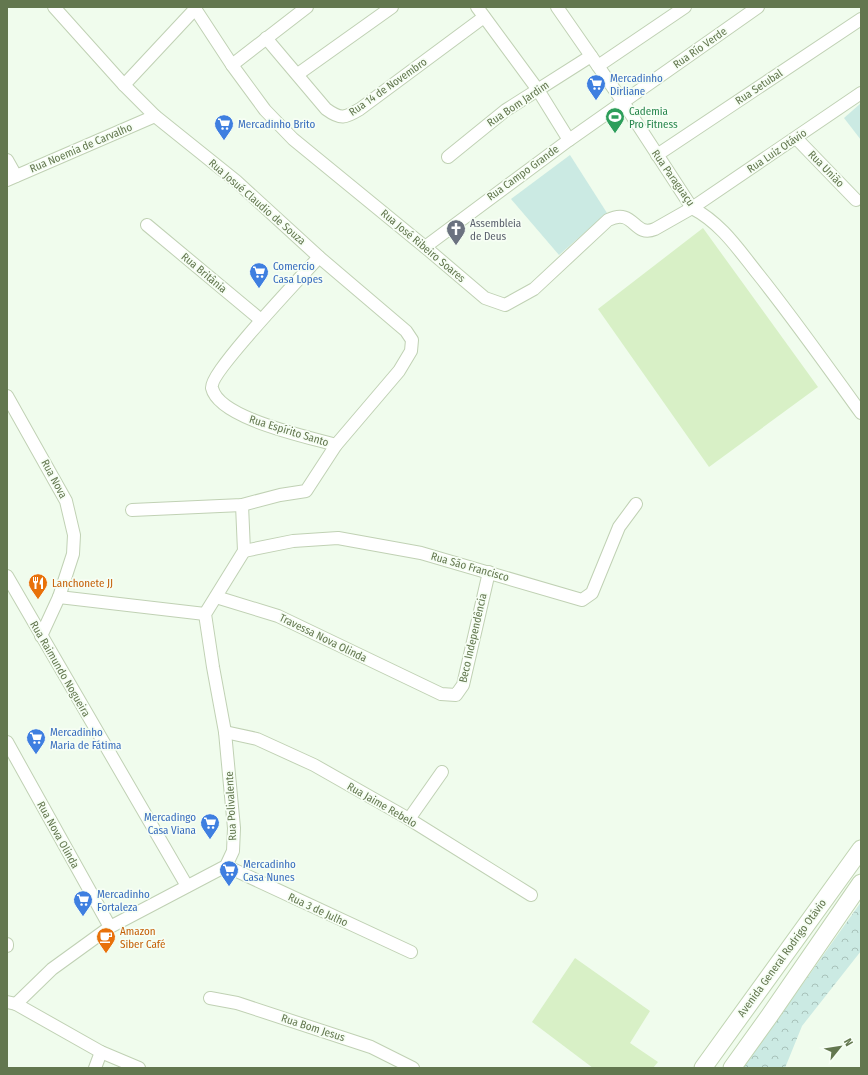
<svg xmlns="http://www.w3.org/2000/svg" width="868" height="1075" font-family="'Fira Sans Condensed',sans-serif">
  <style>
    .green { fill: #cbeae3 }
    .forest { fill: url(#forest-crowns) }
    .building { fill: #d8f0c6 }
    .lines { fill: none; stroke-linecap: round; stroke-linejoin: round }
    .minor-casing { stroke: #c0d1b4; stroke-width: 14 }
    .secondary-casing { stroke: #c0d4b2; stroke-width: 19 }
    .minor { stroke: #fff; stroke-width: 12 }
    .secondary { stroke: #fff; stroke-width: 17 }
    .labels { text-anchor: middle; dominant-baseline: central; stroke-width: 3.5; stroke-linejoin: round; paint-order: stroke }
    .street-label { font-size: 11px; fill: #63774f; stroke: #f6fef4 }
    .shop-label { font-size: 11px; fill: #366cbe; stroke: #f6fef4; text-anchor: start }
    .leisure-label { font-size: 11px; fill: #27864d; stroke: #f6fef4; text-anchor: start }
    .worship-label { font-size: 11px; fill: #5b616d; stroke: #f6fef4; text-anchor: start }
    .food-label { font-size: 11px; fill: #c56008; stroke: #f6fef4; text-anchor: start }
  </style>
  <defs>
    <pattern id="forest-crowns" width="20" height="18" patternUnits="userSpaceOnUse"><rect width="20" height="18" fill="#cbeae3"/><path d="M2 6a3 3 0 1 1 6 0M12 15a3 3 0 1 1 6 0" fill="none" stroke="#a8c2ba"/></pattern>
  </defs>
  <rect width="100%" height="100%" fill="#f0fced"/>
  <g class="green">
    <polygon points="861,103 861,140 844,118"/>
    <polygon points="570,155 607,213 559,255 511,199"/>
  </g>
  <polygon class="forest" points="861,902 861,951 802,1026 785,1068 743,1068"/>
  <g class="building">
    <polygon points="703,228 818,387 709,467 598,309"/>
    <polygon points="575,958 650,1011 630,1043 658,1062 653,1068 593,1068 532,1022"/>
  </g>
  <g class="lines">
    <g class="minor-casing">
      <g id="minor">
        <polyline points="54,7 124,85 155,116 236,181 319,257 406,331 412,340 411,351 399,371 336,445 306,491 280,495 242,505 132,510"/>
        <path d="M194,7l38,58 33,45 28,29 132,108 60,51 20,7 29,-16 74,-69c27,-13 25,18 47,9l37,-21 169,-115"/>
        <polyline points="477,7 538,90 569,140"/>
        <path d="M557,7l66,95 69,106c29,15 46,41 66,66 36,45 69,92 103,139"/>
        <path d="M266,38l60,71c15,11 19,9 34,0l124,-92"/>
        <polyline points="232,65 307,7"/>
        <polyline points="598,66 685,7"/>
        <polyline points="298,74 392,7"/>
        <polyline points="124,85 195,9"/>
        <polyline points="796,138 856,200"/>
        <polyline points="657,155 861,19"/>
        <polyline points="448,157 506,110 591,56"/>
        <polyline points="7,160 16,176"/>
        <polyline points="7,180 155,116"/>
        <polyline points="147,225 261,320"/>
        <polyline points="425,247 569,140 758,7"/>
        <path d="M319,257c-15,17 -110,116 -107,131 7,31 97,49 124,57"/>
        <polyline points="7,396 66,501 74,535 73,554 59,597 41,636"/>
        <polyline points="244,551 293,541 338,538 421,553 582,600 592,593 619,527 636,504"/>
        <polyline points="7,576 187,886"/>
        <polyline points="59,597 205,614"/>
        <polyline points="216,597 278,616 441,694 456,695 463,685 489,572"/>
        <polyline points="225,732 257,739 314,765 409,819 531,895"/>
        <polyline points="7,742 110,927"/>
        <polyline points="409,819 442,772"/>
        <polyline points="226,866 411,952"/>
        <polyline points="7,944 7,946"/>
        <polyline points="210,998 237,1003 371,1047 413,1068"/>
        <polyline points="7,1002 16,1004 101,1052 139,1068"/>
        <polyline points="16,1004 52,969 110,927 226,866 233,851 234,828 225,732 213,667 205,614 244,551 242,505"/>
        <polyline points="95,1068 101,1052"/>
      </g>
    </g>
    <g class="secondary-casing">
      <g id="secondary">
        <polyline points="703,1068 861,849"/>
        <polyline points="732,1068 770,1015 861,883"/>
      </g>
    </g>
    <use href="#minor" class="minor"/>
    <use href="#secondary" class="secondary"/>
  </g>
  <defs>
    <g id="supermarket-pin" transform="scale(1)"><path d="M0 17L-7.5 6A9.5 9.5 0 1 1 7.5 6Z" fill="#3f7fe0" stroke="#f6fef4"/><path d="M-6-5.5h2.5l.6 2H6L4.5 2H-2.5L-4.4-4H-6ZM-1.5 3.2a1.3 1.3 0 1 0 .1 0ZM3 3.2a1.3 1.3 0 1 0 .1 0Z" fill="#fff"/></g>
    <g id="stadium-pin" transform="scale(1)"><path d="M0 17L-7.5 6A9.5 9.5 0 1 1 7.5 6Z" fill="#2e9e5b" stroke="#f6fef4"/><path d="M0-5a6.5 5 0 1 0 0 10a6.5 5 0 1 0 0-10ZM-3.5-1.8h7v3.6h-7Z" fill="#fff"/></g>
    <g id="church-pin" transform="scale(1)"><path d="M0 17L-7.5 6A9.5 9.5 0 1 1 7.5 6Z" fill="#6b7280" stroke="#f6fef4"/><path d="M-1.2-6h2.4v3.5h3.3v2.4h-3.3V6h-2.4V-.1h-3.3v-2.4h3.3Z" fill="#fff"/></g>
    <g id="restaurant-pin" transform="scale(1)"><path d="M0 17L-7.5 6A9.5 9.5 0 1 1 7.5 6Z" fill="#e8710a" stroke="#f6fef4"/><path d="M-5-6h1v4h1v-4h1v4h1v-4h1v5L-1.5 .5V6h-2V.5L-5-1ZM5-6V6H3V1.5H1.5Q1.5-4 5-6Z" fill="#fff"/></g>
    <g id="cafe-pin" transform="scale(1)"><path d="M0 17L-7.5 6A9.5 9.5 0 1 1 7.5 6Z" fill="#e8710a" stroke="#f6fef4"/><path d="M-5.5-4.5H6V0H3Q3 3.5 0 3.5H-2.5Q-5.5 3.5-5.5 0ZM3-3.2v2h1.7v-2ZM-6 4.5H4V6H-6Z" fill="#fff"/></g>
  </defs>
  <g fill-rule="evenodd">
    <use href="#supermarket-pin" x="596" y="84"/>
    <use href="#stadium-pin" x="615" y="117"/>
    <use href="#supermarket-pin" x="224" y="124"/>
    <use href="#church-pin" x="456" y="229"/>
    <use href="#supermarket-pin" x="259" y="272"/>
    <use href="#restaurant-pin" x="38" y="583"/>
    <use href="#supermarket-pin" x="36" y="738"/>
    <use href="#supermarket-pin" x="210" y="823"/>
    <use href="#supermarket-pin" x="229" y="870"/>
    <use href="#supermarket-pin" x="83" y="900"/>
    <use href="#cafe-pin" x="106" y="937"/>
  </g>
  <g class="labels">
    <g class="street-label">
      <text transform="translate(700 48) rotate(-35)">Rua Río Verde</text>
      <text transform="translate(388 87) rotate(-35)">Rua 14 de Novembro</text>
      <text transform="translate(759 87) rotate(-34)">Rua Setubal</text>
      <text transform="translate(518 104) rotate(-34)">Rua Bom Jardim</text>
      <text transform="translate(81 148) rotate(-23)">Rua Noemia de Carvalho</text>
      <text transform="translate(777 151) rotate(-34)">Rua Luiz Otávio</text>
      <text transform="translate(826 169) rotate(46)">Rua União</text>
      <text transform="translate(523 173) rotate(-36)">Rua Campo Grande</text>
      <text transform="translate(673 178) rotate(55)">Rua Paraguaçu</text>
      <text transform="translate(257 202) rotate(41)">Rua Josué Claudio de Souza</text>
      <text transform="translate(423 246) rotate(40)">Rua José Ribeiro Soares</text>
      <text transform="translate(204 273) rotate(40)">Rua Britânia</text>
      <text transform="translate(289 431) rotate(17)">Rua Espírito Santo</text>
      <text transform="translate(54 479) rotate(62)">Rua Nova</text>
      <text transform="translate(470 567) rotate(16)">Rua São Francisco</text>
      <text transform="translate(323 638) rotate(26)">Travessa Nova Olinda</text>
      <text transform="translate(473 638) rotate(-77)">Beco Independência</text>
      <text transform="translate(60 669) rotate(60)">Rua Raimundo Nogueira</text>
      <text transform="translate(382 805) rotate(30)">Rua Jaime Rebelo</text>
      <text transform="translate(231 806) rotate(-93)">Rua Polivalente</text>
      <text transform="translate(58 835) rotate(61)">Rua Nova Olinda</text>
      <text transform="translate(318 910) rotate(25)">Rua 3 de Julho</text>
      <text transform="translate(782 958) rotate(-54)">Avenida General Rodrigo Otávio</text>
      <text transform="translate(313 1028) rotate(18)">Rua Bom Jesus</text>
    </g>
    <g class="shop-label">
      <text x="610" y="78">Mercadinho<tspan x="610" dy="13">Dirliane</tspan></text>
      <text x="238" y="124">Mercadinho Brito</text>
      <text x="273" y="266">Comercio<tspan x="273" dy="13">Casa Lopes</tspan></text>
      <text x="50" y="732">Mercadinho<tspan x="50" dy="13">Maria de Fátima</tspan></text>
      <text x="196" y="817" text-anchor="end">Mercadingo<tspan x="196" dy="13">Casa Viana</tspan></text>
      <text x="243" y="864">Mercadinho<tspan x="243" dy="13">Casa Nunes</tspan></text>
      <text x="97" y="894">Mercadinho<tspan x="97" dy="13">Fortaleza</tspan></text>
    </g>
    <g class="leisure-label">
      <text x="629" y="111">Cademia<tspan x="629" dy="13">Pro Fitness</tspan></text>
    </g>
    <g class="worship-label">
      <text x="470" y="223">Assembleia<tspan x="470" dy="13">de Deus</tspan></text>
    </g>
    <g class="food-label">
      <text x="52" y="583">Lanchonete JJ</text>
      <text x="120" y="931">Amazon<tspan x="120" dy="13">Siber Café</tspan></text>
    </g>
  </g>
  <rect width="868" height="1075" fill="none" stroke="#63774f" stroke-width="16"/>
  <g transform="translate(840 1047) rotate(60)" stroke="#f6fef4" stroke-width="3" paint-order="stroke">
  <path d="M0-3L7 15L0 10L-7 15Z" fill="#63774f"/>
  <text y="-6" font-size="11" font-weight="bold" text-anchor="middle" fill="#63774f">N</text>
  </g>
</svg>
